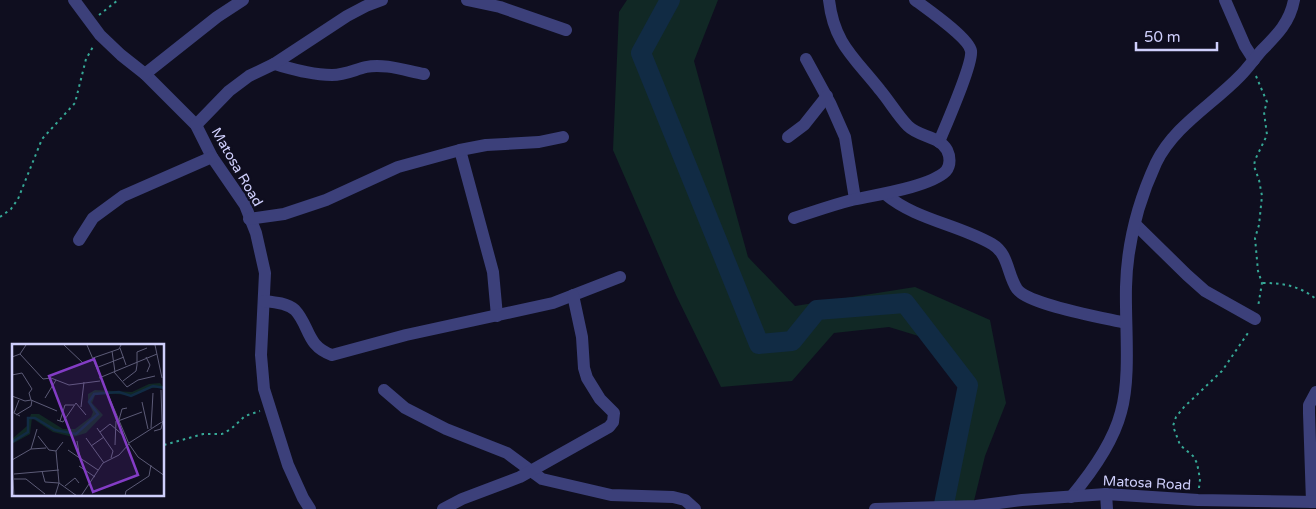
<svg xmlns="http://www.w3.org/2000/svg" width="1316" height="509" font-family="'Varela Round',sans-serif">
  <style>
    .green { fill: #112825 }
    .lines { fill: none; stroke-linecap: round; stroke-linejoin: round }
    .river { stroke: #112b44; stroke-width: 20 }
    .path { stroke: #36a896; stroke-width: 2; stroke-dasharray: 2.5 4; stroke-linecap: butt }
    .minor { stroke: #3c407a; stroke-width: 12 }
    .labels { text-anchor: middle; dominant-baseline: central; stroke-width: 5; stroke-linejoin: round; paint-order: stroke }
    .street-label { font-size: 14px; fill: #cfcffc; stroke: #0f0e1f }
    .inset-river { fill: none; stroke: #112b44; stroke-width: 2.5 }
    .inset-road { fill: none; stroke: #5c5b77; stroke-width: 1 }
    .view { fill: #833cc5; fill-opacity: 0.15; stroke: #833cc5; stroke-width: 2.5 }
    .inset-edge { fill: none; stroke: #cfcffc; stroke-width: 2.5 }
  </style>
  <rect width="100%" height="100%" fill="#0f0e1f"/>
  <polygon class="green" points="627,0 718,0 694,61 748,257 795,306 915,287 990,320 1006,403 985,456 972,509 938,509 959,451 970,399 925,338 889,327 834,333 792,381 721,387 676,295 613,150 619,12"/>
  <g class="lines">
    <polyline class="river" points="670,0 641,53 759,344 792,341 817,310 905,303 968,385 943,509"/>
    <g class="path">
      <polyline points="99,15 118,0"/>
      <polyline points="1256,76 1267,102 1264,112 1267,135 1255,160 1254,166 1259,180 1262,196 1259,225 1255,238 1258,271 1262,283 1258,307"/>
      <polyline points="0,217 11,209 18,199 42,139 75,103 86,59 94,45"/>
      <path d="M1263,283c20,0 37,3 53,16"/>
      <polyline points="164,445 203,434 222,434 231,429 245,416 260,411"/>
      <polyline points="1199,488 1200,479 1197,463 1193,456 1180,445 1173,426 1176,417 1184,407 1222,371 1250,330"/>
    </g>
    <g class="minor">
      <polyline points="74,0 100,35 121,55 145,74 196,125 212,157 245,205 256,233 265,273 261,355 264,389 288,465 303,498 310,509"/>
      <polyline points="467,0 500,7 566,30"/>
      <path d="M915,0c12,9 54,38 56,51 2,13 -26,76 -32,91"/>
      <polyline points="1225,0 1245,46 1254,60"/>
      <polyline points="806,59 830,103 845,137 855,199"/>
      <path d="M274,64c19,5 38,11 58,11 13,0 22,-5 34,-8 18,-4 41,4 58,7"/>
      <polyline points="145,74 217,17 243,0"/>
      <polyline points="196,125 229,91 249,76 274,64 347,16 366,6 382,0"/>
      <polyline points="788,137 804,125 827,96"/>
      <polyline points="460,150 493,272 497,316"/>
      <path d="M885,194c31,26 72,30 107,50 17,10 15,30 25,45 12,16 88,29 109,34"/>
      <path d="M794,218c19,-6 38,-13 58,-18 23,-5 78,-13 94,-29 5,-6 4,-15 1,-21 -8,-14 -28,-13 -39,-24 -10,-10 -18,-24 -28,-36 -25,-32 -46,-46 -51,-90"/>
      <polyline points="249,219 284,214 326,200 398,167 460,150 486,145 539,142 563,137"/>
      <polyline points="1135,224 1187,275 1205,291 1255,319"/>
      <polyline points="79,240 93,218 123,196 212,157"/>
      <path d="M264,301c10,1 23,2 31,9 15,16 11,36 37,45l74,-20 147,-32 67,-26"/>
      <polyline points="384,390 405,408 446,429 507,453 542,479 611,495 673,497 685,500 695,509"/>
      <polyline points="1106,494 1107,509"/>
      <path d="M1071,497c21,-25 42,-54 50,-85 10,-35 4,-87 5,-125 1,-42 12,-85 30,-124 18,-37 56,-58 84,-87 8,-8 14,-17 22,-26 15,-15 28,-28 32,-50"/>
      <polyline points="1312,502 1309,413 1309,405 1316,392"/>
      <polyline points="443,509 462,499 520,477 609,427 613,422 614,413 600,399 587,378 584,368 582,337 573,295"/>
      <polyline points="875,509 976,506 1022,500 1106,494 1198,500 1316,502"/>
    </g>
  </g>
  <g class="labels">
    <g class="street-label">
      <text transform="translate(237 167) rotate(60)">Matosa Road</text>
      <text transform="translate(1147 483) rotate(3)">Matosa Road</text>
    </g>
  </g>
  <g transform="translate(12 344)">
    <rect width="152" height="152" fill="#0f0e1f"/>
    <path d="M137,40l11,-1 4,5h-17l-12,7 -39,-2 -4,10 11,12 -17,18 -13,4 -20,-5 -21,-14 -2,16 -18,10v-5l15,-13 4,-12h8l24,15h12l16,-12 2,-5 -5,-10v-8l7,-4 37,2z" fill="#112825"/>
    <path class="inset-river" d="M0,98l16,-10v-14h7l20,12 21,4 22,-20 -9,-12 5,-8 25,-2 12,4 22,-10 12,2"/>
    <path class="inset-road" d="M52,1l19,18 10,-3M143,1l7,33M108,4l6,17M100,7l3,21M8,10l23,25 8,-1 18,7 31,-4M0,13l8,-3 6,-9M134,13l4,8 -3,7M81,14l26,-9 2,-4M125,21v-13l10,-4M84,24l28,-11M102,28l13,15 11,-7 17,-4M0,31l10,-2 10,16 -3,4 2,7 26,11M87,34l58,-24M111,37l13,-10 1,-6M149,46l1,31M0,52l13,5 6,-1M33,54l11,-18M7,56l-5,13 6,3M130,58l6,27M69,63l3,-25M4,71l15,-9 1,-6M45,76l6,2 13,-19 10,12M107,76l3,-11 5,-1M48,77l5,-16h9M106,77l24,-9M85,84l16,23 -2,7M139,84l2,-35M142,87l7,-2 2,-8M88,88l10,-8 14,12M26,92l11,14 7,1 7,-9M74,94l18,25M65,97l3,17 18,12M117,99l36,-23M117,100l9,13 27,19M103,101l1,-24M79,102l13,-9M19,105l15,-1M56,106l13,9M0,116l19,-11 6,-20M0,119l2,33M67,122l16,11M30,127l3,11 14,1 18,13M2,130l45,-4M2,135h12l19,15M53,142l10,-8 4,5M43,152l4,-13 -3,-32M69,152l22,-33 16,-8 10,-11 -42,-99M113,152l1,-5 23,-15 2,-11"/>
    <path class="view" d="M82,15l44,116 -45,17 -44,-116z"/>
    <rect width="152" height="152" class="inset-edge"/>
  </g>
  <path d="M1136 42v8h81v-8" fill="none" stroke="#cfcffc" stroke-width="2.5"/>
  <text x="1144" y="42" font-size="15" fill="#cfcffc" stroke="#0f0e1f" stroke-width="4" paint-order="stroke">50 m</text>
</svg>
